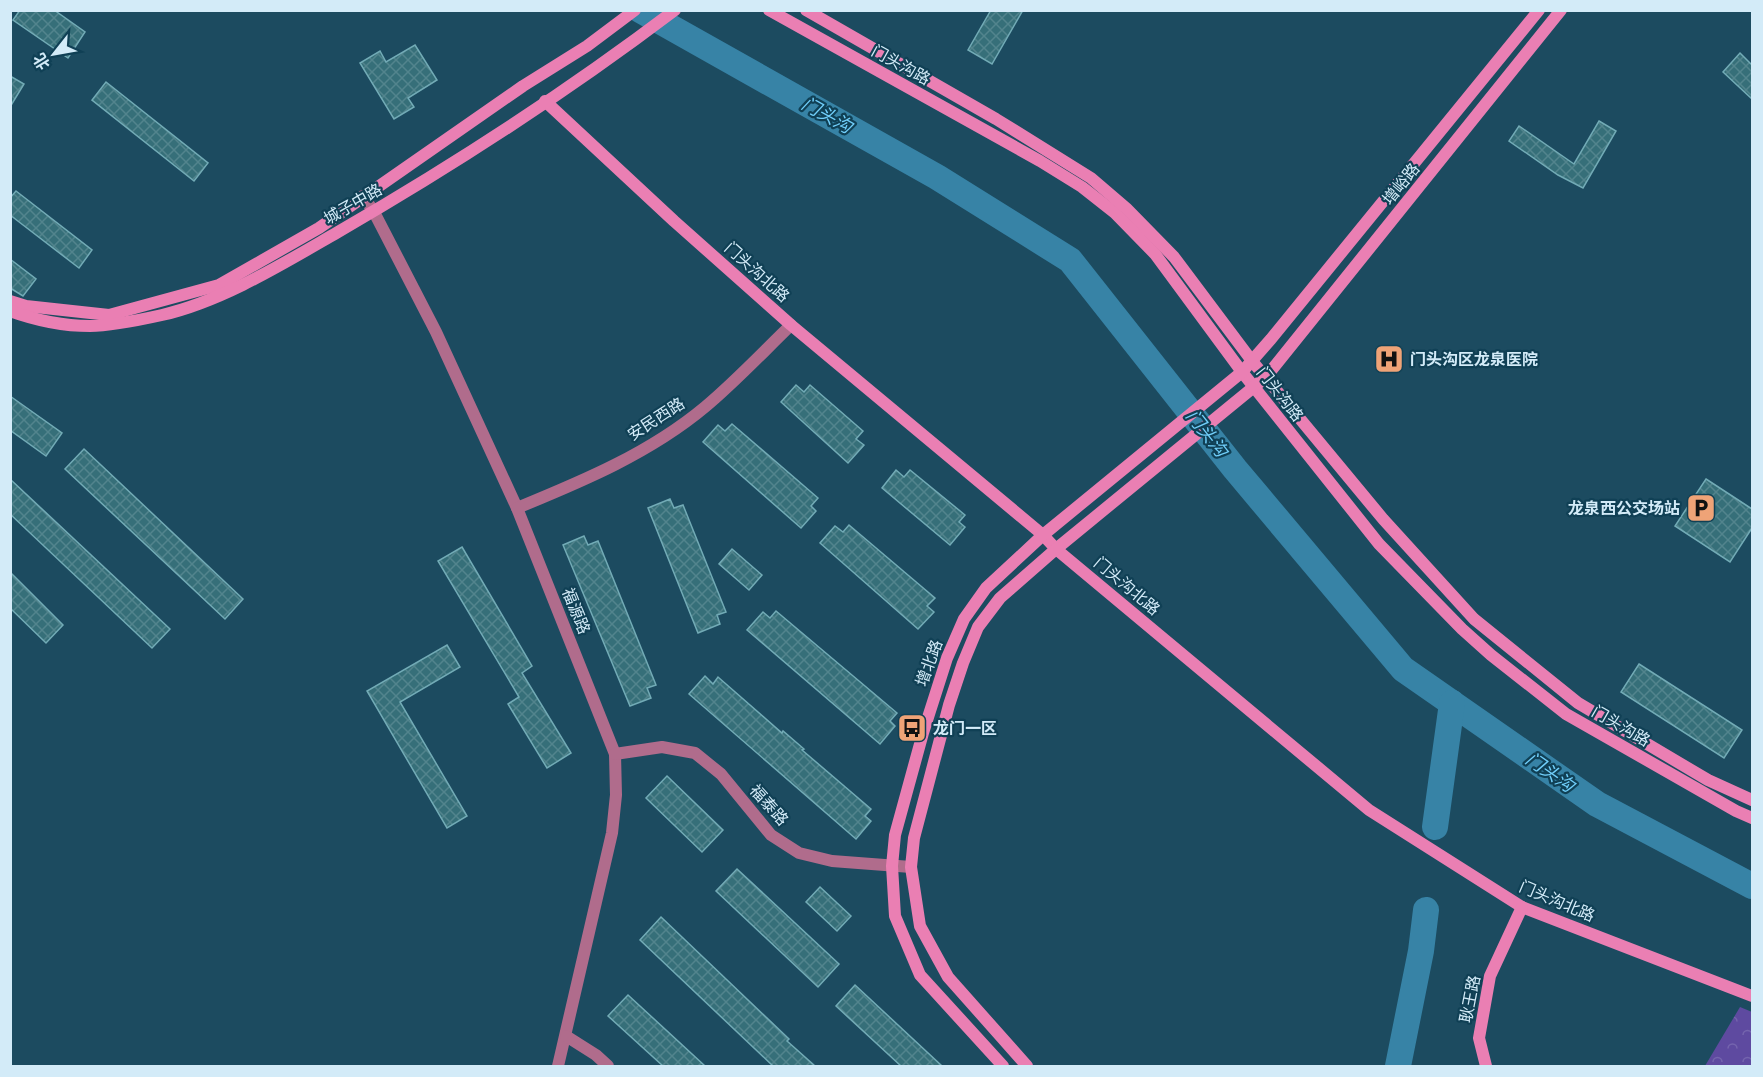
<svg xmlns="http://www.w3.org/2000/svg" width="1763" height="1077" font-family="Raleway,'Noto Sans SC',sans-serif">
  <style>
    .park { fill: url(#park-crowns) }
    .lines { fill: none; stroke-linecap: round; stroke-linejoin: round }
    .river { stroke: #3783a6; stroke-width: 26 }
    .building { fill: url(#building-cross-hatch); stroke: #72abb6; stroke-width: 1.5 }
    .street { stroke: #b06c8c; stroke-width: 12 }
    .secondary { stroke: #ea7fb3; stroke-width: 12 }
    .labels { text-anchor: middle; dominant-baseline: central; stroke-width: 4.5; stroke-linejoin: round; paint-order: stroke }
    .street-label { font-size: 16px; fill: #d3ebf8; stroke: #104055 }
    .poi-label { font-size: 16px; font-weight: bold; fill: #d3ebf8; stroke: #104055; text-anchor: start }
    .water-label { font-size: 18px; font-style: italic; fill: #71cffb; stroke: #104055 }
  </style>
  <defs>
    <pattern id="park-crowns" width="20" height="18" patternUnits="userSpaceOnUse" patternTransform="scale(1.5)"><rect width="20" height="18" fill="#5e4aa0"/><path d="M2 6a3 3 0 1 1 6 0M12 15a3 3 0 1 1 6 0" fill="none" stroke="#7464ae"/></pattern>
    <pattern id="building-cross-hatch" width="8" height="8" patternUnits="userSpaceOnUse" patternTransform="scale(1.5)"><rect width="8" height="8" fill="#366f79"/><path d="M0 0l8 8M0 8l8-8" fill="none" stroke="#52848d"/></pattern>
  </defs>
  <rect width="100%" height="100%" fill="#1c4b60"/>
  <polygon class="park" points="1740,1007 1752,1012 1752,1066 1705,1066"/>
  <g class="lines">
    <g class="river">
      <polyline points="640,10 937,177 1070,260 1235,469 1403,669 1597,804 1752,886"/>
      <polyline points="1435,827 1452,703"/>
      <polyline points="1398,1066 1421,951 1426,910"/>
    </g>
  </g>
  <g class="building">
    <polygon points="20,10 54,10 85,32 68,58 13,20"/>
    <polygon points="991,10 1023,10 992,64 968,50"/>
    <polygon points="415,45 437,80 408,98 414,107 394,119 360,63 380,51 386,62"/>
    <polygon points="1740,53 1752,65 1752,99 1723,72"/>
    <polygon points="10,76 24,84 10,107"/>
    <polygon points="106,82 208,163 194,181 92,100"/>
    <polygon points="1599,121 1616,131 1583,188 1558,175 1509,141 1519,126 1574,164"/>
    <polygon points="16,191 92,250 79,268 10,215 10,198"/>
    <polygon points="10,259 36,279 23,296 10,288"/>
    <polygon points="796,385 804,392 810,385 863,431 856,439 864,445 848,463 781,402"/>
    <polygon points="10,396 62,433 46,456 10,430"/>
    <polygon points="732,424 818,498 811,506 816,511 801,528 703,442 718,425 725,431"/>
    <polygon points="84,449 243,599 225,619 65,469"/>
    <polygon points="896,470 904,477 910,470 965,515 959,522 965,527 950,545 882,488"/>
    <polygon points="10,479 170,629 152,648 10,514"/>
    <polygon points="1706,479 1752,509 1752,528 1730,562 1675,526"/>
    <polygon points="670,499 674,508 683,505 726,612 717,615 720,624 698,633 648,508"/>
    <polygon points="849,525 935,598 927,606 934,612 918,629 820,543 835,526 843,532"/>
    <polygon points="584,536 588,545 598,541 656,685 647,688 651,698 630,706 563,545"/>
    <polygon points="462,547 532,666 522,673 571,753 547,768 508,704 519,697 438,561"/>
    <polygon points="732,549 762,575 749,590 719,564"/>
    <polygon points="10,572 63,625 46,643 10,608"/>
    <polygon points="776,611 897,713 890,721 895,726 880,744 747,630 763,612 770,618"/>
    <polygon points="447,645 460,667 400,702 467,816 447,828 367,691"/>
    <polygon points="1639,664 1742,730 1724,758 1621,692"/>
    <polygon points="705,676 713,684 718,677 782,733 783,731 804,749 802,750 871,809 865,816 871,821 856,839 689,694"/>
    <polygon points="667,776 723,830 702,852 646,798"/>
    <polygon points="737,869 839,964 818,987 716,891"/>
    <polygon points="820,887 851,916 837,931 806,902"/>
    <polygon points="661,917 789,1039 787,1041 815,1066 773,1066 640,940"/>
    <polygon points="855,985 942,1066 901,1066 836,1006"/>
    <polygon points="628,995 705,1066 663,1066 608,1016"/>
  </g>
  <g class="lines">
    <g class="street">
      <polyline points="363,196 374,212 436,332 517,508 615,754 616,795 612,833 558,1066"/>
      <path d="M517,508c66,-27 133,-55 188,-101 30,-25 58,-55 86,-82"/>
      <polyline points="615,754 662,747 695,753 721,774 771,835 799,853 832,861 911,867"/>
      <polyline points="566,1036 596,1055 608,1066"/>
    </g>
    <g class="secondary">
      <polyline points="769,10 1040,161 1082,187 1115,213 1155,254 1242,372 1379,544 1462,629 1491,655 1566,714 1736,811 1752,818"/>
      <polyline points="806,10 996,119 1091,178 1126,208 1174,257 1252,361 1383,519 1474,619 1578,703 1708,780 1752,800"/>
      <polyline points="545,101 674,221 791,325 1043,535 1056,549 1369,810 1522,907 1752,996"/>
      <polyline points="10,301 26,306 109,315 219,285 319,228 523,86 587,46 635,10"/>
      <path d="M10,311c25,9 54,15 80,15 18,0 54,-7 72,-11 61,-14 122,-52 176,-83 116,-67 230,-141 337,-222"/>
      <polyline points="1003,1066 920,975 895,916 892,866 895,835 923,733 947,658 964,619 986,588 1043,535 1242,372 1271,339 1539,10"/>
      <polyline points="1027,1066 948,977 920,926 911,867 914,838 949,705 963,663 978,627 1000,598 1056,549 1266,377 1561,10"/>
      <polyline points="1486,1066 1479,1038 1490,976 1522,907"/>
    </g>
  </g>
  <defs>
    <g id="hospital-square" transform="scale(1.5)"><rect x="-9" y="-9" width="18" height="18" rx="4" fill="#efa377" stroke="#104055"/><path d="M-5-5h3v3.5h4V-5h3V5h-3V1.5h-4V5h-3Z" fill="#111"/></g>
    <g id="parking-square" transform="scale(1.5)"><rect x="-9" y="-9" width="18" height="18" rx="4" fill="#efa377" stroke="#104055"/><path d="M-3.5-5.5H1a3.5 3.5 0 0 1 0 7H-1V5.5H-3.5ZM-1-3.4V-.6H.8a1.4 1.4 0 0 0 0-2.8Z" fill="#111"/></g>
    <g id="bus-square" transform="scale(1.5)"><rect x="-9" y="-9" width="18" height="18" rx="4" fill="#efa377" stroke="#104055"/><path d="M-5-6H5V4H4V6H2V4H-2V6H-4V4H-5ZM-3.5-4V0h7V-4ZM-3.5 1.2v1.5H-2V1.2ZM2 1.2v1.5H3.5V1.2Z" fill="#111"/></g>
  </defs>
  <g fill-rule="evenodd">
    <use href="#hospital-square" x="1389" y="359"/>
    <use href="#parking-square" x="1701" y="508"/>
    <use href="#bus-square" x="912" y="728"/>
  </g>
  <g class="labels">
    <g class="street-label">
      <text transform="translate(901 65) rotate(29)">门头沟路</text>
      <text transform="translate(1401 184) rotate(-51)">增峪路</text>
      <text transform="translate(353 204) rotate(-30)">城子中路</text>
      <text transform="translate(757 272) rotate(42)">门头沟北路</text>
      <text transform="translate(1280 394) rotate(52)">门头沟路</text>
      <text transform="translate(656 419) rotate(-33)">安民西路</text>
      <text transform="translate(1127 586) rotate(40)">门头沟北路</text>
      <text transform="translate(576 611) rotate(68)">福源路</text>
      <text transform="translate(929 663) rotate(-70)">增北路</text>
      <text transform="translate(1621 726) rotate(30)">门头沟路</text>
      <text transform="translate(769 805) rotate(48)">福泰路</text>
      <text transform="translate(1557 901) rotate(23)">门头沟北路</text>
      <text transform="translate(1470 999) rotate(-79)">耿王路</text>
    </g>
    <g class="poi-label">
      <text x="1410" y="359">门头沟区龙泉医院</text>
      <text x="1680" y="508" text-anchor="end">龙泉西公交场站</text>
      <text x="933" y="728">龙门一区</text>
    </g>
    <g class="water-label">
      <text transform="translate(827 115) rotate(29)">门头沟</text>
      <text transform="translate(1207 433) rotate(52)">门头沟</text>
      <text transform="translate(1550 772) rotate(35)">门头沟</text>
    </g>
  </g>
  <rect width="1763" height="1077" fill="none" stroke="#d3ebf8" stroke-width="24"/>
  <g transform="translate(54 54) rotate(239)" stroke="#104055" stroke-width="4.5" paint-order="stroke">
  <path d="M0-4.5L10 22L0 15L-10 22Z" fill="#d3ebf8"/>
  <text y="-9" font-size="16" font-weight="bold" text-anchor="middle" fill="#d3ebf8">北</text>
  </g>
</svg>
